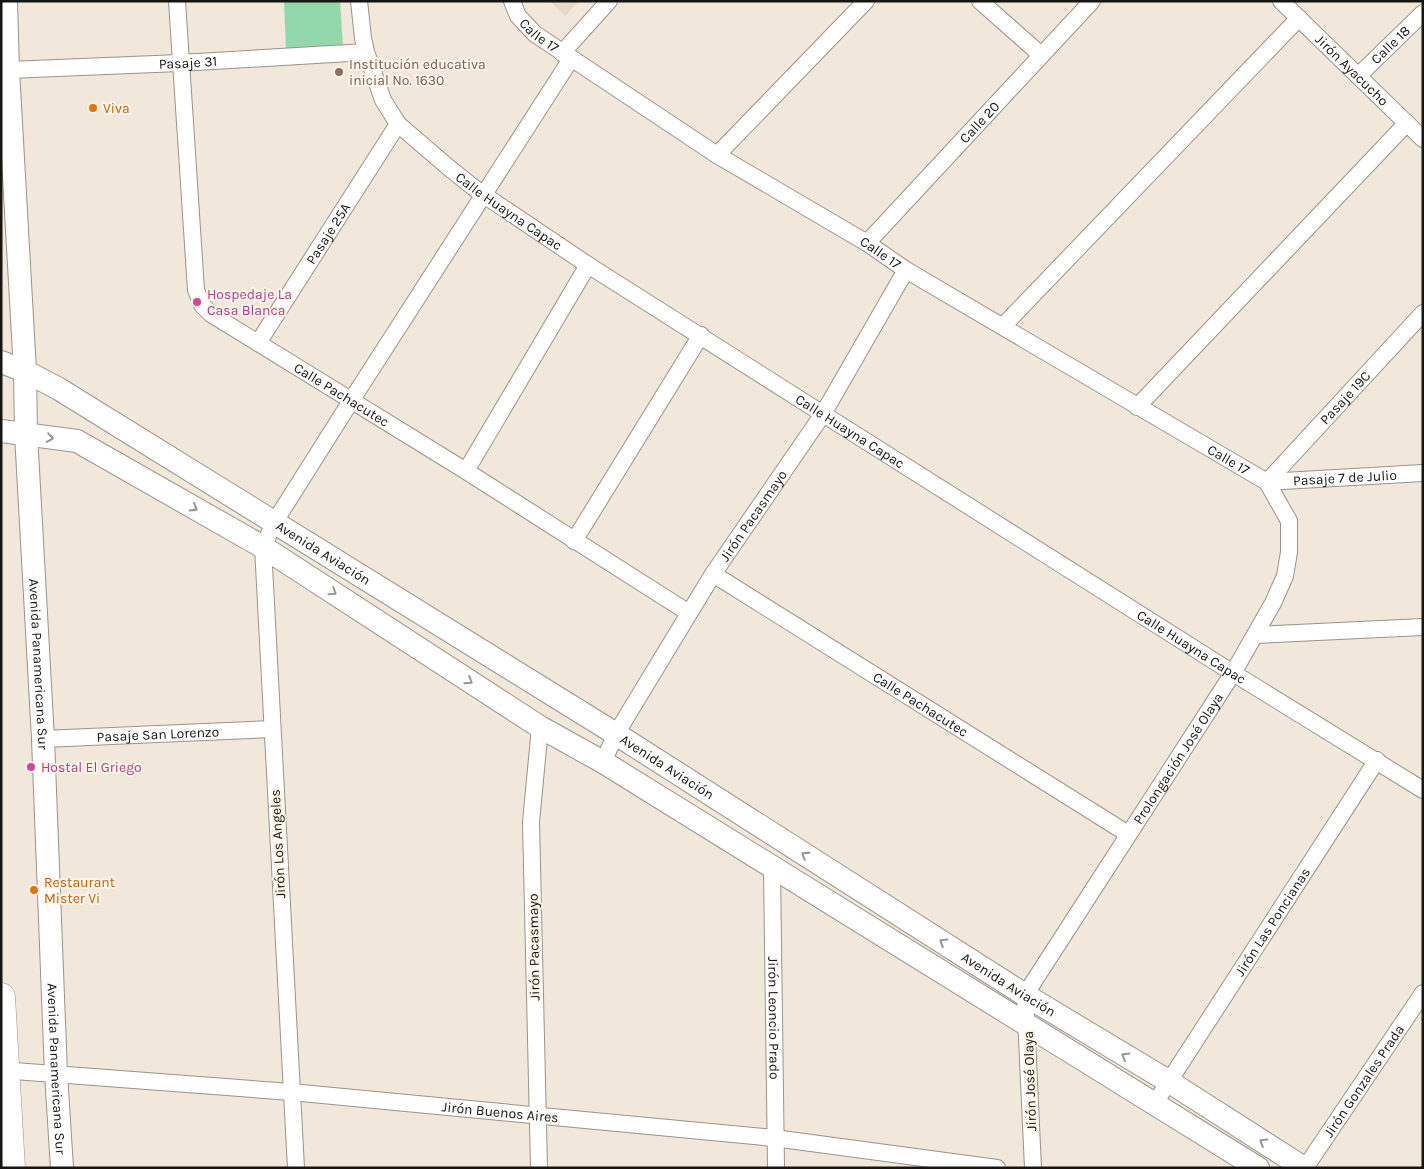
<svg xmlns="http://www.w3.org/2000/svg" width="1424" height="1169" font-family="Karla,sans-serif">
  <style>
    .built { fill: #e7dac7 }
    .green { fill: #93d8ac }
    .lines { fill: none; stroke-linecap: round; stroke-linejoin: round }
    .street-casing { stroke: #9b9388; stroke-width: 18 }
    .secondary-casing { stroke: #9b9388; stroke-width: 24 }
    .highway-casing { stroke: #9b9388; stroke-width: 29 }
    .street { stroke: #fff; stroke-width: 16 }
    .secondary { stroke: #fff; stroke-width: 22 }
    .highway { stroke: #fff; stroke-width: 28 }
    .oneway { stroke: #979693 }
    .education-dot { fill: #8d6e63; stroke: #fef5e8; stroke-width: 2 }
    .food-dot { fill: #e8710a; stroke: #fef5e8; stroke-width: 2 }
    .hotel-dot { fill: #d1479c; stroke: #fef5e8; stroke-width: 2 }
    .labels { text-anchor: middle; dominant-baseline: central; stroke-width: 4; stroke-linejoin: round; paint-order: stroke }
    .street-label { font-size: 14px; fill: #171510; stroke: #fef5e8 }
    .education-label { font-size: 14px; fill: #785e54; stroke: #fef5e8; text-anchor: start }
    .food-label { font-size: 14px; fill: #c56008; stroke: #fef5e8; text-anchor: start }
    .hotel-label { font-size: 14px; fill: #b23c85; stroke: #fef5e8; text-anchor: start }
  </style>
  <rect width="100%" height="100%" fill="#f1e8db"/>
  <polygon class="built" points="550,1 579,1 565,16"/>
  <polygon class="green" points="284,1 340,1 343,47 286,50"/>
  <g class="lines">
    <g class="street-casing">
      <g id="street">
        <path id="s1" d="M177,1l19,289 6,15 9,9 255,157 223,142"/>
        <path id="s2" d="M359,1l4,37 3,14 17,48 15,24 50,43 30,24 110,74 235,149 410,259 190,117"/>
        <path id="s3" d="M512,1l6,15 17,18 182,121 150,88 39,27 361,212"/>
        <polyline points="980,1 1041,55"/>
        <path id="s4" d="M1281,1l142,138"/>
        <polyline points="562,53 609,1"/>
        <path id="s5" d="M8,70l172,-7 186,-11"/>
        <path id="s6" d="M1358,76l65,-63"/>
        <polyline points="717,155 866,1"/>
        <path id="s7" d="M867,243l225,-242"/>
        <polyline points="1003,326 1299,18"/>
        <path id="s8" d="M258,343l140,-219"/>
        <polyline points="1137,407 1407,123"/>
        <polyline points="466,471 588,265"/>
        <path id="s9" d="M1267,482l156,-169"/>
        <path id="s10" d="M1267,482l156,-9"/>
        <polyline points="574,541 701,335"/>
        <path id="s11" d="M713,574l415,260"/>
        <polyline points="1256,635 1423,627"/>
        <path id="s12" d="M43,739l229,-10"/>
        <path id="s13" d="M603,762l13,-28 97,-160 110,-160 83,-144"/>
        <path id="s14" d="M772,868l4,300"/>
        <path id="s15" d="M1,1070l290,22 483,46 223,30"/>
        <path id="s16" d="M1155,1103l222,-343"/>
        <polyline points="296,1168 263,547 274,523 351,401 571,59"/>
        <polyline points="539,1168 531,822 540,727"/>
        <path id="s17" d="M1033,1168l-8,-173 208,-322 40,-70 12,-27 4,-24v-31l-22,-39"/>
        <path id="s18" d="M1305,1168l118,-175"/>
      </g>
    </g>
    <g class="secondary-casing">
      <g id="secondary">
        <path id="s19" d="M6,1l2,69 17,301 1,63 17,305 13,335 6,94"/>
        <path id="s20" d="M1,362l24,9 34,18 557,345 409,261 143,86 136,87"/>
        <polyline points="1,431 77,441 263,547 540,727 603,762 1258,1168"/>
      </g>
    </g>
    <g class="highway-casing">
      <polyline id="highway" points="1,997 11,1168"/>
    </g>
    <use href="#street" class="street"/>
    <use href="#secondary" class="secondary"/>
    <use href="#highway" class="highway"/>
  </g>
  <defs><path id="oneway-chevron" d="M-2-3.5L2.5 0L-2 3.5" fill="none" stroke-width="1.6" stroke-linecap="round" stroke-linejoin="round" transform="scale(1.25)"/></defs>
  <g class="oneway">
    <use href="#oneway-chevron" transform="translate(50 438) rotate(8)"/>
    <use href="#oneway-chevron" transform="translate(194 508) rotate(30)"/>
    <use href="#oneway-chevron" transform="translate(333 592) rotate(33)"/>
    <use href="#oneway-chevron" transform="translate(469 681) rotate(33)"/>
    <use href="#oneway-chevron" transform="translate(805 855) rotate(-147)"/>
    <use href="#oneway-chevron" transform="translate(943 942) rotate(-148)"/>
    <use href="#oneway-chevron" transform="translate(1125 1056) rotate(-149)"/>
    <use href="#oneway-chevron" transform="translate(1263 1142) rotate(-148)"/>
  </g>
  <circle class="education-dot" cx="339" cy="72" r="5"/>
  <g class="food-dot">
    <circle cx="93" cy="108" r="5"/>
    <circle cx="34" cy="890" r="5"/>
  </g>
  <g class="hotel-dot">
    <circle cx="197" cy="302" r="5"/>
    <circle cx="31" cy="767" r="5"/>
  </g>
  <g class="labels">
    <g class="street-label">
      <text stroke="none"><textPath href="#s3" startOffset="45">Calle 17</textPath></text>
      <text stroke="none"><textPath href="#s6" startOffset="45">Calle 18</textPath></text>
      <text stroke="none"><textPath href="#s5" startOffset="180">Pasaje 31</textPath></text>
      <text stroke="none"><textPath href="#s4" startOffset="99">Jirón Ayacucho</textPath></text>
      <text stroke="none"><textPath href="#s7" startOffset="165">Calle 20</textPath></text>
      <text stroke="none"><textPath href="#s2" startOffset="272">Calle Huayna Capac</textPath></text>
      <text stroke="none"><textPath href="#s8" startOffset="130">Pasaje 25A</textPath></text>
      <text stroke="none"><textPath href="#s3" startOffset="450">Calle 17</textPath></text>
      <text stroke="none"><textPath href="#s1" startOffset="472">Calle Pachacutec</textPath></text>
      <text stroke="none"><textPath href="#s9" startOffset="115">Pasaje 19C</textPath></text>
      <text stroke="none"><textPath href="#s2" startOffset="678">Calle Huayna Capac</textPath></text>
      <text stroke="none"><textPath href="#s3" startOffset="855">Calle 17</textPath></text>
      <text stroke="none"><textPath href="#s10" startOffset="78">Pasaje 7 de Julio</textPath></text>
      <text stroke="none"><textPath href="#s13" startOffset="289">Jirón Pacasmayo</textPath></text>
      <text stroke="none"><textPath href="#s20" startOffset="375">Avenida Aviación</textPath></text>
      <text stroke="none"><textPath href="#s2" startOffset="1082">Calle Huayna Capac</textPath></text>
      <text stroke="none"><textPath href="#s19" startOffset="664">Avenida Panamericana Sur</textPath></text>
      <text stroke="none"><textPath href="#s11" startOffset="245">Calle Pachacutec</textPath></text>
      <text stroke="none"><textPath href="#s12" startOffset="115">Pasaje San Lorenzo</textPath></text>
      <text stroke="none"><textPath href="#s17" startOffset="455">Prolongación José Olaya</textPath></text>
      <text stroke="none"><textPath href="#s20" startOffset="780">Avenida Aviación</textPath></text>
      <text transform="translate(278 844) rotate(-93)">Jirón Los Angeles</text>
      <text stroke="none"><textPath href="#s16" startOffset="216">Jirón Las Poncianas</textPath></text>
      <text transform="translate(534 947) rotate(-91)">Jirón Pacasmayo</text>
      <text stroke="none"><textPath href="#s20" startOffset="1185">Avenida Aviación</textPath></text>
      <text stroke="none"><textPath href="#s14" startOffset="150">Jirón Leoncio Prado</textPath></text>
      <text stroke="none"><textPath href="#s19" startOffset="1069">Avenida Panamericana Sur</textPath></text>
      <text transform="translate(1030 1081) rotate(-92)">Jirón José Olaya</text>
      <text stroke="none"><textPath href="#s18" startOffset="105">Jirón Gonzales Prada</textPath></text>
      <text stroke="none"><textPath href="#s15" startOffset="501">Jirón Buenos Aires</textPath></text>
    </g>
    <g class="education-label">
      <text x="349" y="64">Institución educativa<tspan x="349" dy="16">inicial No. 1630</tspan></text>
    </g>
    <g class="food-label">
      <text x="103" y="108">Viva</text>
      <text x="44" y="882">Restaurant<tspan x="44" dy="16">Mister Vi</tspan></text>
    </g>
    <g class="hotel-label">
      <text x="207" y="294">Hospedaje La<tspan x="207" dy="16">Casa Blanca</tspan></text>
      <text x="41" y="767">Hostal El Griego</text>
    </g>
  </g>
  <rect width="1424" height="1169" fill="none" stroke="#171510" stroke-width="5"/>
</svg>
